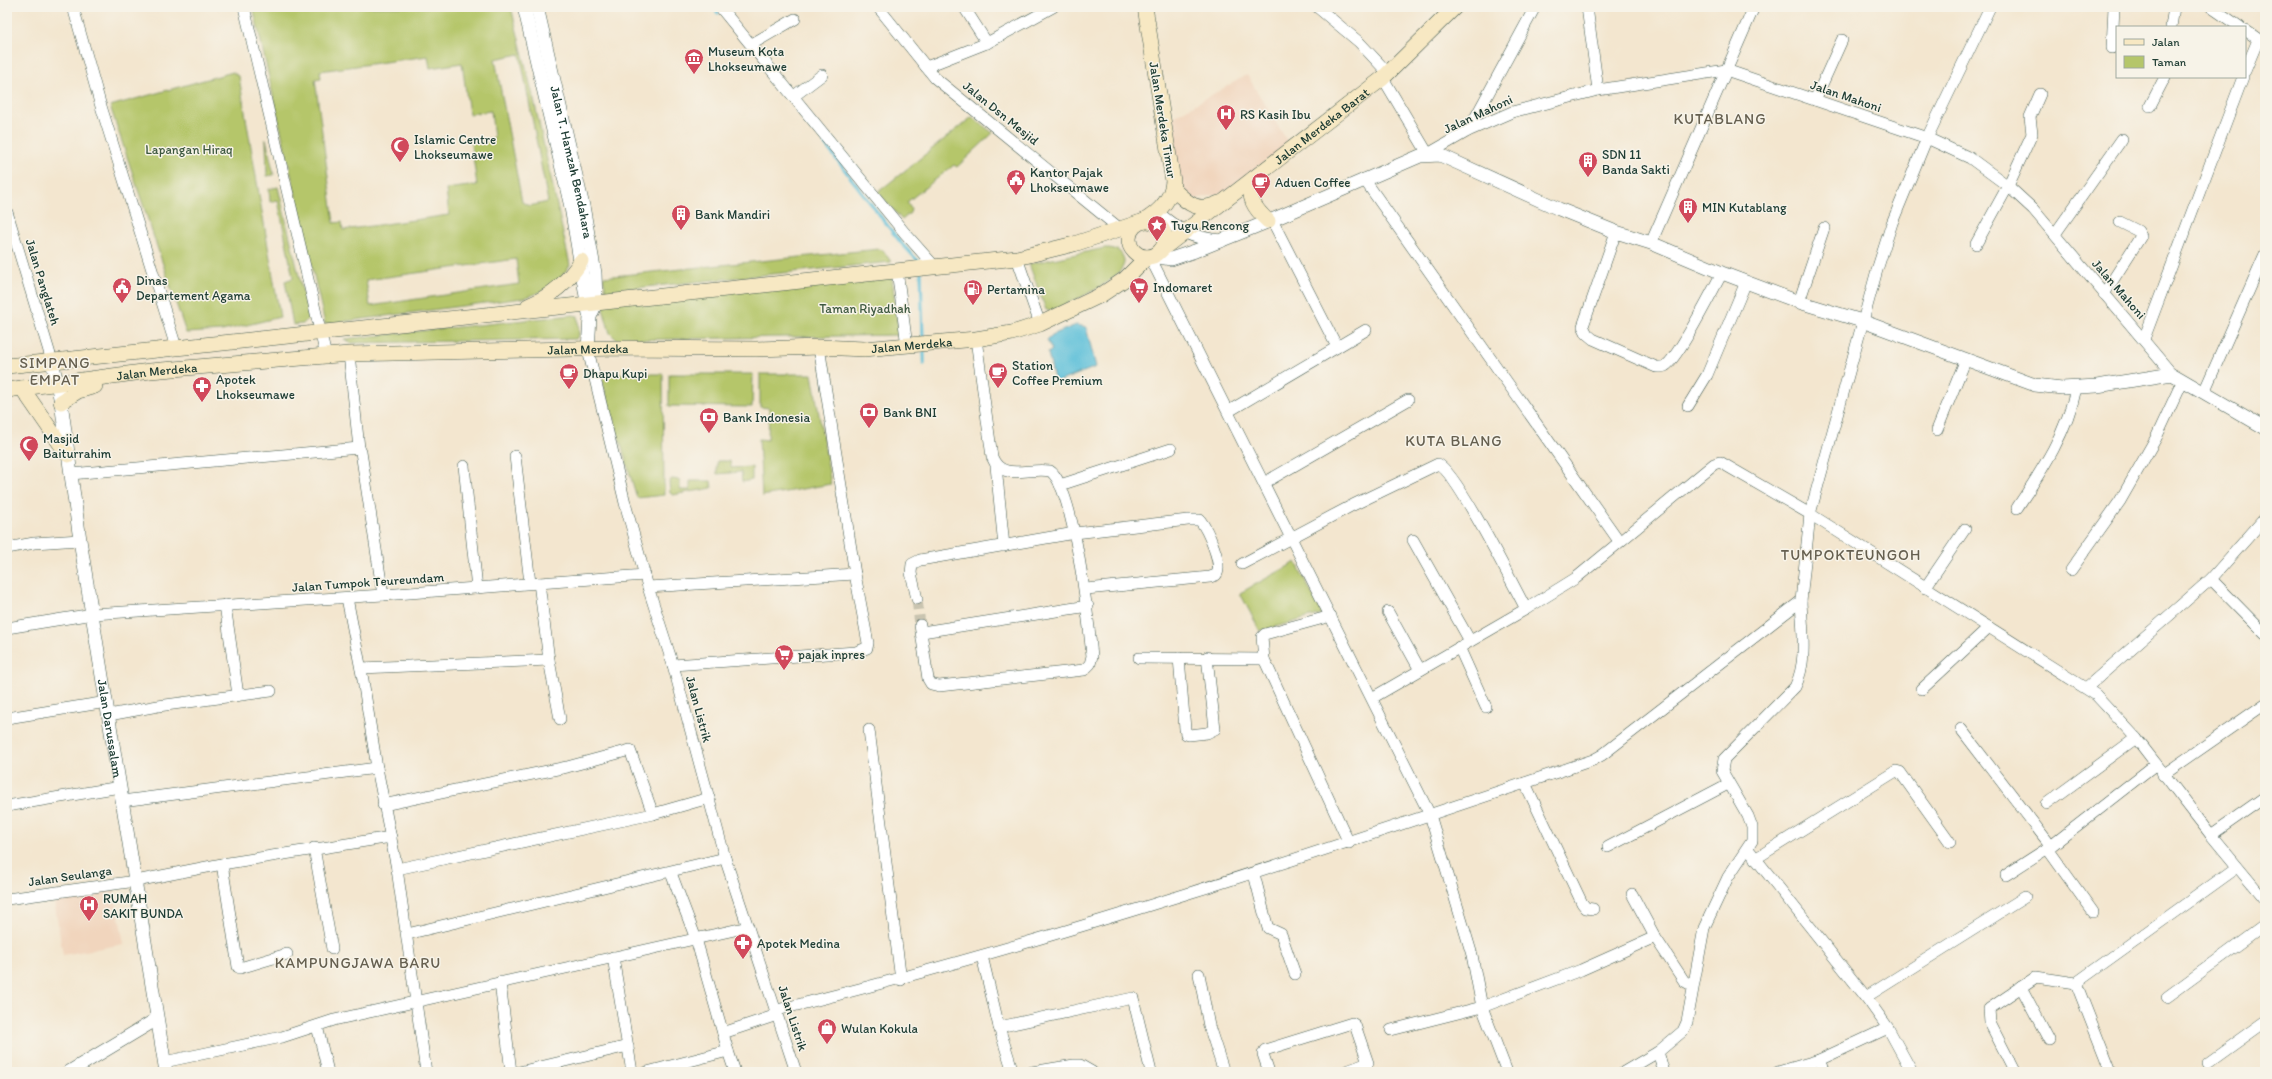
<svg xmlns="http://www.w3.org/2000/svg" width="2272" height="1079" font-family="Itim,sans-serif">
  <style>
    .built { fill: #f1d5bd }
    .green { fill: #b5c66a; stroke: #6a824f; fill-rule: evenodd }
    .water { fill: #5bbfd9; stroke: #3d7e86 }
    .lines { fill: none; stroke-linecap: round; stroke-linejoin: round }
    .stream { stroke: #5bbfd9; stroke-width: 3 }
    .minor-tunnel { stroke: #c9c4b0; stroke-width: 11; stroke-dasharray: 11 5.5; stroke-linecap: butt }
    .minor-casing { stroke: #3f564b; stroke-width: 12 }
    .tertiary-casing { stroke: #3f564b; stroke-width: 14 }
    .secondary-casing { stroke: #3f564b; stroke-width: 16 }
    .minor { stroke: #fff; stroke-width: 11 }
    .tertiary { stroke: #fff; stroke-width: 13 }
    .secondary { stroke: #f7e8c3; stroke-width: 15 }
    .labels { text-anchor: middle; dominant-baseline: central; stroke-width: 3; stroke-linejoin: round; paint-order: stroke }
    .poi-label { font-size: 13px; fill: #1f3d34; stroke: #f7f3e8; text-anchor: start }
    .street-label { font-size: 13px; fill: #1f3d34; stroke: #f7f3e8 }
    .park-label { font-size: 13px; fill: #3d583f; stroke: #f7f3e8 }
    .quarter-label { font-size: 15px; letter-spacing: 1px; fill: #666050; stroke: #f7f3e8 }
  </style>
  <rect width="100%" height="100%" fill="#f7f3e8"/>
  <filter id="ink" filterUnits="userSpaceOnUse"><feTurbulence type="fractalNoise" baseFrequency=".025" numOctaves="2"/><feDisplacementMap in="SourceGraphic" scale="8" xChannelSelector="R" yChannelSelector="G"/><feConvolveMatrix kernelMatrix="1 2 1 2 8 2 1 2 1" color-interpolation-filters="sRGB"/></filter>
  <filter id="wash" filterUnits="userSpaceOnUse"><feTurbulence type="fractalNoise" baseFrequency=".012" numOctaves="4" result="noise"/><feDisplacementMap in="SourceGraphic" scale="16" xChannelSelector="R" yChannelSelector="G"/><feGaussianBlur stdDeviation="0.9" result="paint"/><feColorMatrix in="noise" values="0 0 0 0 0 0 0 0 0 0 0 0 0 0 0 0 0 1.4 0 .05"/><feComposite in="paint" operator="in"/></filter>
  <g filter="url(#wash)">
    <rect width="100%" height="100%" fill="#f3e6cf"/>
    <g class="built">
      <polygon points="1247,75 1289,144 1223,193 1195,199 1178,186 1169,119"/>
      <polygon points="114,889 124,944 63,955 54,900"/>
    </g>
    <g class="green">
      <path d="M253,7h258l23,93 36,165c-11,18 -27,28 -47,33l-198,26zM520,54l28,148 -19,4 -7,-4 -27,-143zM428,56l2,12 32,-5 7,51 22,-3 3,27 -23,4 6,43 -31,4 3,26 -106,15 -1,-8 -8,1 -19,-144 6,-1 -1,-7zM516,259l3,25 -149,22 -4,-26z"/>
      <polygon points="233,72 239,77 280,317 222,331 186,333 110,106"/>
      <polygon points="972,117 993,133 957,167 954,165 907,202 911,209 910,213 902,220 878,192"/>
      <polygon points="266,139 274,175 267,176"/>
      <polygon points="278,187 308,314 308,319 303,324 293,325 285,281 293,278 278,200 270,202 269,189"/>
      <path d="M1105,248c8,0 15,1 18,9 10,20 -55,46 -70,53h-7l-17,-46z"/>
      <polygon points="879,249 883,250 891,262 606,291 603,277"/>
      <polygon points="892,278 899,335 617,340 610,333 601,302"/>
      <polygon points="573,315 578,316 579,335 576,339 351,343 344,339"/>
      <polygon points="600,374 663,374 664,495 637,498"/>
      <polygon points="669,374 753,374 752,407 669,406"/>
      <polygon points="760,374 812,374 831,484 762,496 759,439 768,440 769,408 760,407"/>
      <polygon points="717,461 730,461 731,468 752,467 752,480 742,482 741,472 717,474"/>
      <polygon points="672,479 680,480 680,490 690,490 690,481 711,481 712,488 673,495 670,493 669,481"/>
      <polygon points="1296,562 1322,614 1260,631 1240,593"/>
    </g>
    <polygon class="water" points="1076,325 1086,327 1096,367 1055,383 1048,353 1052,350 1047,340 1052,335"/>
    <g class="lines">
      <g class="stream">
        <polyline points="713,7 718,13"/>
        <polyline points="824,143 901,243 920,263"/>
        <polyline points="921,273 923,339"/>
        <polyline points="924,349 924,364"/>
      </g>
    </g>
  </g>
  <g filter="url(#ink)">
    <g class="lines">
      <polyline class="minor-tunnel" points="917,599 920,625"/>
      <g class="minor-casing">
        <g id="minor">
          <polyline points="73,7 100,103 176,347"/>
          <polyline points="244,7 326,356"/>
          <polyline points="720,7 904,232 935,267"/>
          <polyline points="878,7 935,78 1119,228"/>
          <polyline points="964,7 987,43"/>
          <polyline points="1317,7 1359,42 1388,73"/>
          <polyline points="1587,7 1598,90"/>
          <polyline points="2211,7 2240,27"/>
          <polyline points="2171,27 2174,7"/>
          <polyline points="2245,30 2265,44"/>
          <polyline points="752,44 795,19"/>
          <polyline points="2112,48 2114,7"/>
          <polyline points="926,67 987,43 1053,7"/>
          <polyline points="2245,71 2258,40"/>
          <polyline points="1383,78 1428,154 1468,131 1512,112 1598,90 1726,70 1927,138 1970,158 2008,186 2033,209 2172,374"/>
          <polyline points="794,96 822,75"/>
          <polyline points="1815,100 1842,40"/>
          <polyline points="2150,106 2165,77"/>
          <polyline points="1468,131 1535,7"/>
          <polyline points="1364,179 1619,541"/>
          <polyline points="7,212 52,361"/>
          <polyline points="1272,220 1337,347"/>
          <path d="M1616,232l-33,94 4,8 6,5 63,28c3,0 7,0 9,-1 13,-7 48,-77 57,-93"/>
          <polyline points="2055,234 2122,139"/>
          <polyline points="1651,243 1754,7"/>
          <polyline points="1976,244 2008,186 2032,134 2030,117 2040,94"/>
          <polyline points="1150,257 1430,815 1472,955 1482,1007 1507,1072"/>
          <polyline points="1017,258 1040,324"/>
          <polyline points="897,270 907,346"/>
          <polyline points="2104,294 2141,236 2138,231 2120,222"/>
          <polyline points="1799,302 1824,228"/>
          <polyline points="2144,339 2243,77"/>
          <polyline points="588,350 625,503 648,587 673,665 725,858 796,1072"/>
          <polyline points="349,354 359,448"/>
          <polyline points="2204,392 2265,254"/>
          <polyline points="1688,406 1707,375 1746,282"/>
          <polyline points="1229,411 1366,330"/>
          <polyline points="1937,430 1966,359"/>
          <polyline points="515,456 530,583"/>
          <polyline points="464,466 477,588"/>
          <polyline points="996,466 1004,546"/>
          <polyline points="71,474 359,448 361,452 383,595"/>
          <polyline points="1264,483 1408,400"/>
          <polyline points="1060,485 1171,449"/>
          <path d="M2017,508c25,-38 50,-75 59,-120"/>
          <polyline points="1413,540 1470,641"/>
          <polyline points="7,548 34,543 80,540"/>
          <path d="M1242,564l111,-59 85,-41c18,7 75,121 88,145"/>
          <polyline points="2071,570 2120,501 2156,438 2183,380"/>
          <polyline points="2211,579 2265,634"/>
          <polyline points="539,583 549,660 560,719"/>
          <polyline points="648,587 855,574"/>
          <polyline points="1925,588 1965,529"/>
          <polyline points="347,598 363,680 377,768 397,869 426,1072"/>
          <path d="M917,599l-6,-26 1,-9 8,-4 155,-27 113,-13h12c7,9 24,45 16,55l-6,2 -124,12"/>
          <polyline points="225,605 238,695"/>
          <polyline points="1388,612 1420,670"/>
          <polyline points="1331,616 1265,634 1262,637 1264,659 1349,843"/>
          <path d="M920,625l8,54 3,5 8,2 145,-16 6,-6 2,-8c-3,-31 -18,-171 -42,-185 -22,-4 -48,11 -58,-14l-16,-118"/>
          <polyline points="7,628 93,614 383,595 645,575"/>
          <polyline points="922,632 1088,606"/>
          <polyline points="1459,647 1486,707"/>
          <polyline points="1139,658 1264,659"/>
          <polyline points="1179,658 1185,729 1186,734 1189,735 1207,733 1215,729 1207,657"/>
          <polyline points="673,665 856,652 867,648 868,643 855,574 819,347"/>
          <polyline points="361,668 549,660"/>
          <polyline points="2086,688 2211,579 2265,518"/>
          <polyline points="1922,689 1989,627"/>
          <polyline points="1372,698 1526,609 1576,578 1714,464 1720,462 1810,514 2096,695 2136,738 2211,835 2265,900"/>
          <polyline points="109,715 158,706 271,691"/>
          <polyline points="7,718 107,702"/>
          <polyline points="1961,729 2051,846"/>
          <polyline points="869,730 901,980"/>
          <polyline points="2163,775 2265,704"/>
          <polyline points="1525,783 1582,903 1586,908 1593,909"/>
          <polyline points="122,801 377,768"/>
          <polyline points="2046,804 2136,738"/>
          <polyline points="383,805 567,767 630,750 653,814"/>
          <polyline points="7,806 120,787"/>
          <polyline points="2211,835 2265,797"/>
          <polyline points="1608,847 1728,784"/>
          <polyline points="314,848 332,949"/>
          <polyline points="2047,848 2093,912"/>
          <polyline points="1748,849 1866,997 1888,1028 1912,1072"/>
          <polyline points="1755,859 1896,771 1900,772 1950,842"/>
          <polyline points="222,864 238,967 240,968 287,954"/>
          <polyline points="397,869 653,814 709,798"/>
          <polyline points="1254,874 1267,925 1268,928 1281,934 1295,974"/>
          <polyline points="2006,875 2051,846 2156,764"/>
          <polyline points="1632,894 1655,937"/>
          <polyline points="7,899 136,881 222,864 391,837"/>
          <polyline points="407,934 725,858"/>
          <polyline points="982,956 999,1027 1013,1072"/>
          <polyline points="613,957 632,1072"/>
          <polyline points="1199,974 1209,1026 1224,1072"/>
          <polyline points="500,982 511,1072"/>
          <polyline points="2076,983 2111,1072"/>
          <polyline points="2021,987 2049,1040"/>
          <polyline points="1866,997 2025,897"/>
          <polyline points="2167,997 2265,925"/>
          <path d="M777,1010c276,-68 546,-159 816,-250l9,-5 199,-154 9,-87 67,-244 15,-47 35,-85 63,-131"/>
          <polyline points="317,1026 328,1072"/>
          <polyline points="999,1027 1133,998 1151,1072"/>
          <polyline points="1391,1030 1482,1007 1581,970 1655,937 1684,981 1693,986"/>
          <polyline points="723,1033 777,1015"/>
          <polyline points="728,1051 735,1072"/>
          <polyline points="1658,1052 1664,1072"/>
          <polyline points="1819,1060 1824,1072"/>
          <polyline points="164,1062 282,1037 334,1020 748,927"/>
          <polyline points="2208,1063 2265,1022"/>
          <polyline points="519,1072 628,1046"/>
          <polyline points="647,1072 728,1051 696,939 671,873"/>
          <polyline points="1032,1072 1074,1065 1080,1065 1092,1072"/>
          <polyline points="1269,1072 1263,1054 1265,1050 1352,1023 1355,1025 1368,1063 1344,1072"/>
          <path d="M1624,1072l34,-20 25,-21 4,-9 17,-94 24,-51 24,-36v-14l-4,-11 -26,-45 2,-12 71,-72c13,-26 7,-58 6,-86"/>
          <polyline points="1778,1072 1819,1060 1888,1028"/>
          <polyline points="2015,1072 1990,1023 1989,1009 2036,977 2076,983 2237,867"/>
        </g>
      </g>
      <g class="tertiary-casing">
        <g id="tertiary">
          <polyline points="524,7 571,207 589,314"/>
          <path id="s1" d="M537,7l46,199 12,67 1,30 -6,14 -2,33"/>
          <path d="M1157,212c17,17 40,27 64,29"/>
          <polyline points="1153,256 1171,259 1195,251 1272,220 1420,156 1440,155 1559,209 1616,232 1651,243 1722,273 1799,302 1862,321 2035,385 2062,388 2097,386 2172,374 2265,428"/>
          <path id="s2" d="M52,361l9,41 19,138 86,532"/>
          <polyline points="69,1072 157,1019"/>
        </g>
      </g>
      <g class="secondary-casing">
        <g id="secondary">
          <path d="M1253,179c-6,19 1,29 15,42"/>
          <path d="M1173,189c15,15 25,24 46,14"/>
          <circle cx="1147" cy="239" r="18"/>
          <path d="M1144,221c15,-9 28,-21 29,-40l-28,-174"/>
          <path id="s3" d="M1161,250l222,-172 72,-71"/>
          <path d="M528,306c24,-10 40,-24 53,-45"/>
          <polyline points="7,366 1017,258 1074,244 1138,223"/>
          <polyline points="22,388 68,455"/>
          <path id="s4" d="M7,390l143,-19 199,-17 270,-6 137,1 63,-2 45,2 112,-10 36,-6 28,-9 61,-29 24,-16 22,-22"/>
          <polyline points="61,402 78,391 95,386"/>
        </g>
      </g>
      <use href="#minor" class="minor"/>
      <use href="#tertiary" class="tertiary"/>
      <use href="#secondary" class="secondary"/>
    </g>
  </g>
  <defs>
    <g id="museum-pin" transform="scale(1)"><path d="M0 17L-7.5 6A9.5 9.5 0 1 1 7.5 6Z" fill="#d1495b" stroke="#f7f3e8"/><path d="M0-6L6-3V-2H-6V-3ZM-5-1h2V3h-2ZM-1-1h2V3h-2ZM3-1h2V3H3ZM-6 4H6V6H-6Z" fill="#fff"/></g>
    <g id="hospital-pin" transform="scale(1)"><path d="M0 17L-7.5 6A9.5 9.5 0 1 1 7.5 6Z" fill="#d1495b" stroke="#f7f3e8"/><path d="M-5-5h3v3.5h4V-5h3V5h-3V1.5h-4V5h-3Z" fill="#fff"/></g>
    <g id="mosque-pin" transform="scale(1)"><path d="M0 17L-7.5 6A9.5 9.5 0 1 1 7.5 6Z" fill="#d1495b" stroke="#f7f3e8"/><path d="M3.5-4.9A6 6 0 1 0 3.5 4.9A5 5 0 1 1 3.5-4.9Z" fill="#fff"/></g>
    <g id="building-pin" transform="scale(1)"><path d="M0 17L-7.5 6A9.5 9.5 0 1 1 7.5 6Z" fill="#d1495b" stroke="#f7f3e8"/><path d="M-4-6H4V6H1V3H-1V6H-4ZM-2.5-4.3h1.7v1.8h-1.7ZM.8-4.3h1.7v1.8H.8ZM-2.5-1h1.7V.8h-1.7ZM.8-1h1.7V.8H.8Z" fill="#fff"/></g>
    <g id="civic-pin" transform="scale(1)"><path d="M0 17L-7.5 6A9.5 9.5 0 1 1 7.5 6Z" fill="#d1495b" stroke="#f7f3e8"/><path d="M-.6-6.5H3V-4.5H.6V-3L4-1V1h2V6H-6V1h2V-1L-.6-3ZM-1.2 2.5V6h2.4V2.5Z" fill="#fff"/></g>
    <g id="cafe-pin" transform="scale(1)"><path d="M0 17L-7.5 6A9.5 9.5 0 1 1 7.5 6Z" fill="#d1495b" stroke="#f7f3e8"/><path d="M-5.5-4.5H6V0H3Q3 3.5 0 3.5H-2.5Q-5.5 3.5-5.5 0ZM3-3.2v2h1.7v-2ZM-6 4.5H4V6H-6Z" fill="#fff"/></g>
    <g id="sight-pin" transform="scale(1)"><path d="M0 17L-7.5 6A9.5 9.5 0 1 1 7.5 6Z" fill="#d1495b" stroke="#f7f3e8"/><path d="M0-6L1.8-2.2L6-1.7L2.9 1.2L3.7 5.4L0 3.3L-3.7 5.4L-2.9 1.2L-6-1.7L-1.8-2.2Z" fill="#fff"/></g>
    <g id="supermarket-pin" transform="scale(1)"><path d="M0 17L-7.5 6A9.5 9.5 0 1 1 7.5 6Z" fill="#d1495b" stroke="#f7f3e8"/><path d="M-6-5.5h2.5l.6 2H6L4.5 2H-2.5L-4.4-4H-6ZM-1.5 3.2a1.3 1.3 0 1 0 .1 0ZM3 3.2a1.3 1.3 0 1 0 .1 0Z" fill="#fff"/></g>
    <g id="fuel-pin" transform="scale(1)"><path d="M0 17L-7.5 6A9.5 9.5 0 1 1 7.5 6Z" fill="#d1495b" stroke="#f7f3e8"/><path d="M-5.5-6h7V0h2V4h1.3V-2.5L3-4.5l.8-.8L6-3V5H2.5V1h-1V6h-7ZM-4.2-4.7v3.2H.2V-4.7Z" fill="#fff"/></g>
    <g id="pharmacy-pin" transform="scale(1)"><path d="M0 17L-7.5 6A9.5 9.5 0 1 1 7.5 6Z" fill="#d1495b" stroke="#f7f3e8"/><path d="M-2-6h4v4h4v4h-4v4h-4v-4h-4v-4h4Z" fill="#fff"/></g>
    <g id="bank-pin" transform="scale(1)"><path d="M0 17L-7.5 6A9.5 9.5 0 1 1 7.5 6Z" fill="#d1495b" stroke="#f7f3e8"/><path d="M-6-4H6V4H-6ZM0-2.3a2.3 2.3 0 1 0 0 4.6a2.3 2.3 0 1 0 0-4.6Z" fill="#fff"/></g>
    <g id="shop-pin" transform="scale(1)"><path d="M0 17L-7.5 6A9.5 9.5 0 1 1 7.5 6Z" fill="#d1495b" stroke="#f7f3e8"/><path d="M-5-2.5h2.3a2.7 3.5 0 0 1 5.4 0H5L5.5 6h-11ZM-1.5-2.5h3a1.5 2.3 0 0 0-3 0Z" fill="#fff"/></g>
  </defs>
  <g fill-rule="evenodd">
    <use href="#museum-pin" x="694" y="58"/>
    <use href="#hospital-pin" x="1226" y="114"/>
    <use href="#mosque-pin" x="400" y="146"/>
    <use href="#building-pin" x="1588" y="161"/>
    <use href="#civic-pin" x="1016" y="179"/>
    <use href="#cafe-pin" x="1261" y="182"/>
    <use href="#building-pin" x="1688" y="207"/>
    <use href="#building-pin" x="681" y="214"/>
    <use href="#sight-pin" x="1157" y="225"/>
    <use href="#civic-pin" x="122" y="287"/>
    <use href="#supermarket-pin" x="1139" y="287"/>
    <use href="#fuel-pin" x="973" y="289"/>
    <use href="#cafe-pin" x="998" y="372"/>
    <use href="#cafe-pin" x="569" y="373"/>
    <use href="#pharmacy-pin" x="202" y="386"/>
    <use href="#bank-pin" x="869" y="412"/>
    <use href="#bank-pin" x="709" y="417"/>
    <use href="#mosque-pin" x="29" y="445"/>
    <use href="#supermarket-pin" x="784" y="654"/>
    <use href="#hospital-pin" x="89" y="905"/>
    <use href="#pharmacy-pin" x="743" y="943"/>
    <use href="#shop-pin" x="827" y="1028"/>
  </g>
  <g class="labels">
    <g class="poi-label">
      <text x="708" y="51">Museum Kota<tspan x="708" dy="15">Lhokseumawe</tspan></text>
      <text x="1240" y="114">RS Kasih Ibu</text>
      <text x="414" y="139">Islamic Centre<tspan x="414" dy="15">Lhokseumawe</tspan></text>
      <text x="1602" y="154">SDN 11<tspan x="1602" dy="15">Banda Sakti</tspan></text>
      <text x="1030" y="172">Kantor Pajak<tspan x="1030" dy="15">Lhokseumawe</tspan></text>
      <text x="1275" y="182">Aduen Coffee</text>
      <text x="1702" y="207">MIN Kutablang</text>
      <text x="695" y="214">Bank Mandiri</text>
      <text x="1171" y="225">Tugu Rencong</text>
      <text x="136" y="280">Dinas<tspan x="136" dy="15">Departement Agama</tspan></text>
      <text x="1153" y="287">Indomaret</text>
      <text x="987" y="289">Pertamina</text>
      <text x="1012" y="365">Station<tspan x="1012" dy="15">Coffee Premium</tspan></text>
      <text x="583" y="373">Dhapu Kupi</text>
      <text x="216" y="379">Apotek<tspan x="216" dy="15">Lhokseumawe</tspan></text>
      <text x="883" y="412">Bank BNI</text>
      <text x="723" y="417">Bank Indonesia</text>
      <text x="43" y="438">Masjid<tspan x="43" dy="15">Baiturrahim</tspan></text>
      <text x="798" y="654">pajak inpres</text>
      <text x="103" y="898">RUMAH<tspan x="103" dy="15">SAKIT BUNDA</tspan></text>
      <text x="757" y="943">Apotek Medina</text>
      <text x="841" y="1028">Wulan Kokula</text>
    </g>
    <g class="street-label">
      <text transform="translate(1846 96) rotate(19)">Jalan Mahoni</text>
      <text transform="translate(1001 113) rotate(39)">Jalan Dsn Mesjid</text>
      <text transform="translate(1478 114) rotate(-25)">Jalan Mahoni</text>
      <text transform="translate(1163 120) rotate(81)">Jalan Merdeka Timur</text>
      <text stroke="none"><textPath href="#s3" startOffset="203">Jalan Merdeka Barat</textPath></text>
      <text stroke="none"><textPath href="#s1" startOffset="159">Jalan T. Hamzah Bendahara</textPath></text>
      <text transform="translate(43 282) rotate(73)">Jalan Panglateh</text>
      <text transform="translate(2119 289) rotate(49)">Jalan Mahoni</text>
      <text stroke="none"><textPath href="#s4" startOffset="907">Jalan Merdeka</textPath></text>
      <text stroke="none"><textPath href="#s4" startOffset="583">Jalan Merdeka</textPath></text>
      <text stroke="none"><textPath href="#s4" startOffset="151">Jalan Merdeka</textPath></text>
      <text transform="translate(368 582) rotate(-4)">Jalan Tumpok Teureundam</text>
      <text transform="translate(699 709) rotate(75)">Jalan Listrik</text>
      <text stroke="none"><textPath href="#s2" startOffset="372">Jalan Darussalam</textPath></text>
      <text transform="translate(70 876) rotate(-8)">Jalan Seulanga</text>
      <text transform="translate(793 1018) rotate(72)">Jalan Listrik</text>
    </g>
    <g class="park-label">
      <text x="189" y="149">Lapangan Hiraq</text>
      <text x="865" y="308">Taman Riyadhah</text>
    </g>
    <g class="quarter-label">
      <text x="1720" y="119">KUTABLANG</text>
      <text x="55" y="363">SIMPANG<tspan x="55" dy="17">EMPAT</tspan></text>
      <text x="1454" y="441">KUTA BLANG</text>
      <text x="1851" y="555">TUMPOKTEUNGOH</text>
      <text x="358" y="963">KAMPUNGJAWA BARU</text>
    </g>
  </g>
  <rect width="2272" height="1079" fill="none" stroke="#f7f3e8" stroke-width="24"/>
  <rect x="2116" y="26" width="130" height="52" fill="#f7f3e8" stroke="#a1aaa0"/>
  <rect x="2124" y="39" width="20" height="6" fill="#f7e8c3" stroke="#a1aaa0"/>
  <text x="2152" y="46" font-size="12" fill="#1f3d34">Jalan</text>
  <rect x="2124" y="56" width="20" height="12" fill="#b5c66a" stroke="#a1aaa0"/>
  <text x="2152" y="66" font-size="12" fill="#1f3d34">Taman</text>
</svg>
